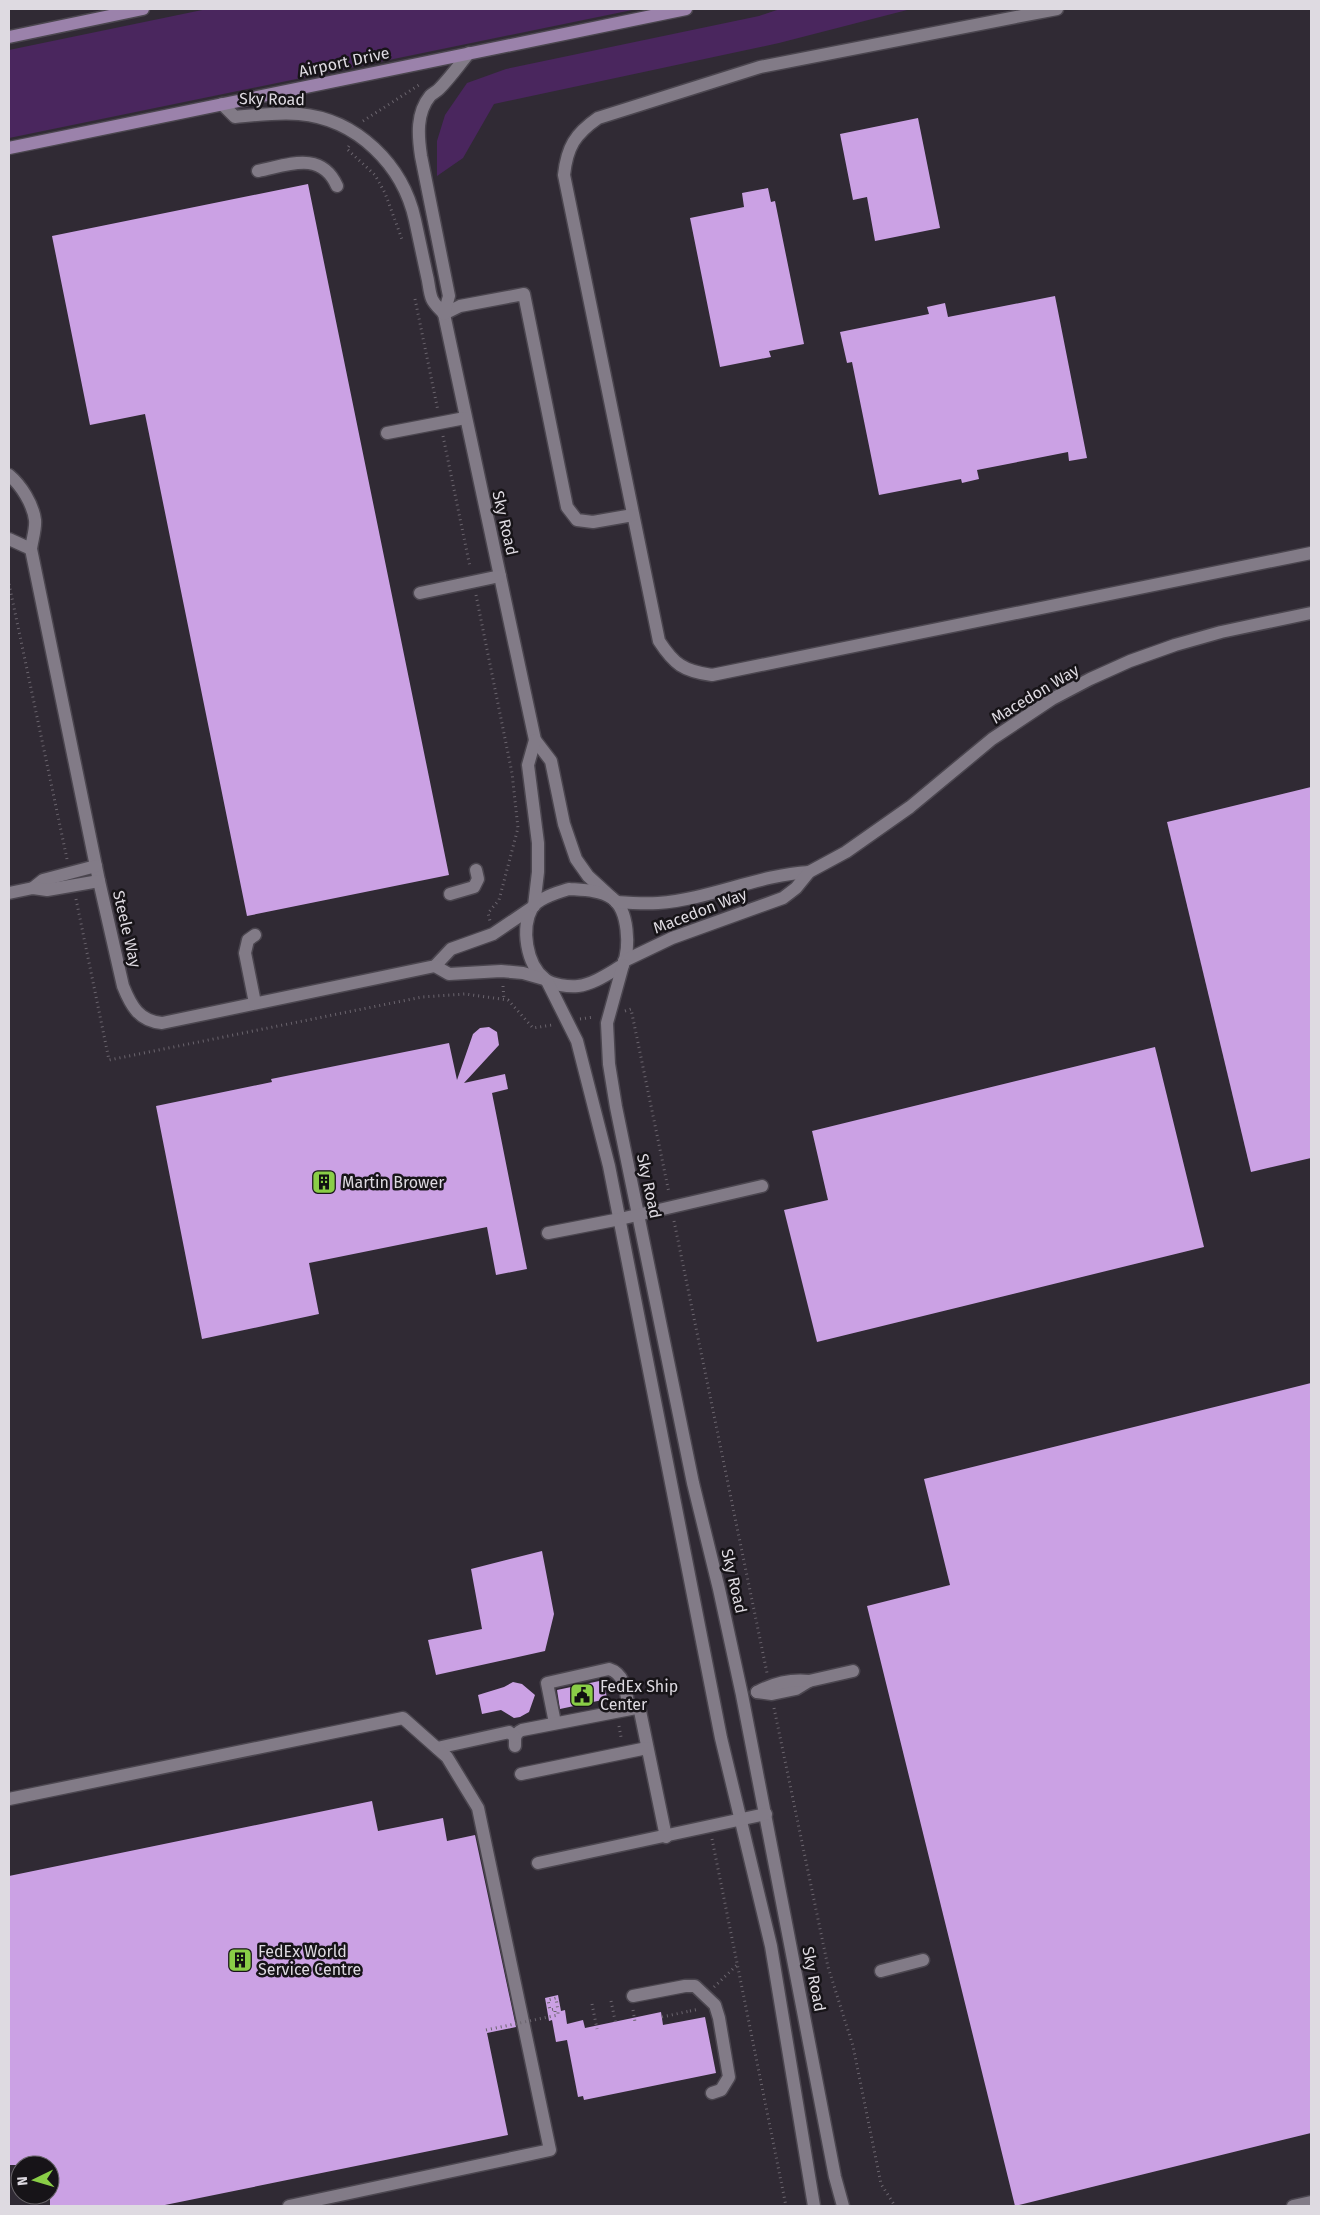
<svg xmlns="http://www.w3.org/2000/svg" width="1320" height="2215" font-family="'Fira Sans',sans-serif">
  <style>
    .green { fill: #4a265e }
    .building { fill: #cba1e4 }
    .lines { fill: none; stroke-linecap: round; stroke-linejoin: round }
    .minor-casing { stroke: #4b464f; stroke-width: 15 }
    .major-casing { stroke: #4b464f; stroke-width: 15 }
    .path { stroke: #6b656e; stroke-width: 3; stroke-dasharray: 1 4; stroke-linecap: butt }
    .minor { stroke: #827b87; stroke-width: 12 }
    .major { stroke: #9b82ab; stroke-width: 12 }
    .path-bridge { stroke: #6b656e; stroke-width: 3; stroke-dasharray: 1 4; stroke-linecap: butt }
    .labels { text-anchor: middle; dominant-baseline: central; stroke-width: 5; stroke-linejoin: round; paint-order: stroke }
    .street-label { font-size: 16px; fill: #dedae1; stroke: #171418 }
    .poi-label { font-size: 16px; fill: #dedae1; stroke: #171418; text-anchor: start }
  </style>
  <rect width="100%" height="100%" fill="#302a34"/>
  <g class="green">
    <polygon points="207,9 637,9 9,138 9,50"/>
    <polygon points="780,9 911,9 779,43 494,104 463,158 437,176 437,141 445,115 467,83 506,69 759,16"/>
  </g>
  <g class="building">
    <polygon points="918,118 940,228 875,241 867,197 853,200 840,134"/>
    <polygon points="308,184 449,875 247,916 145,414 90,425 52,236"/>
    <polygon points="768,188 771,202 775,201 804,344 769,351 771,357 720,367 690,218 744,207 742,193"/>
    <polygon points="1055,296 1087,458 1069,461 1068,452 977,470 979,479 962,483 961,479 879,495 852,362 847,363 840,332 929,314 927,307 945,303 948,317"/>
    <polygon points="1311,787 1311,1158 1251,1172 1167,822"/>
    <polygon points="489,1027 497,1032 499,1045 464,1083 505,1074 508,1089 492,1093 527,1269 496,1275 487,1227 309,1263 319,1314 202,1339 156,1106 272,1082 271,1079 449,1043 457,1080 473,1034 480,1028"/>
    <polygon points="1155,1047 1204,1247 817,1342 784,1210 828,1200 812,1131"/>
    <polygon points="1311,1383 1311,2133 1015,2206 867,1606 950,1585 924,1479"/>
    <polygon points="542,1551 554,1614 545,1651 436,1675 428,1640 482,1629 471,1569"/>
    <polygon points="604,1680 607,1699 560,1709 557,1690"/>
    <polygon points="513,1682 522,1684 535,1695 529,1712 520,1717 514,1718 501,1710 482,1714 478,1695 504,1687"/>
    <polygon points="372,1801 378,1831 443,1818 447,1841 475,1835 516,2027 487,2033 508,2135 160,2206 50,2206 50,2165 9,2165 9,1876"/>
    <polygon points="558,1995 561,2011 565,2010 567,2024 583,2020 585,2028 661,2012 663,2025 705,2017 716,2073 584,2100 583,2096 578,2097 567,2040 556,2042 552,2020 549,2021 545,1998"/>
  </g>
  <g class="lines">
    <g class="minor-casing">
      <g id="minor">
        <path d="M1057,9l-297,58 -162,51c-23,16 -31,29 -34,57l95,466c15,23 24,30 53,34l599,-122"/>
        <path d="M222,104l13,13c21,-2 43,-5 64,-3 58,5 104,51 116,106 4,19 8,38 12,56 2,7 2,16 5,23 2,5 8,10 12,15l91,426 16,21 13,63 12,35 12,17 24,22"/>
        <path d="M258,171c30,-6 63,-21 79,15"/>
        <polyline points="444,314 460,306 524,294 567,507 577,520 593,522 633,515"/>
        <path d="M444,314l5,-18 -28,-140c-3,-20 -5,-43 9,-60 3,-3 6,-4 9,-7 11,-11 20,-24 30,-36"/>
        <polyline points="387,433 465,418"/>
        <path d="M9,475c12,10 24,29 26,45 1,9 -3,20 -4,29l68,332 24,105c8,20 16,35 39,37l273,-57 16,-17 42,-15 40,-27"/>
        <polyline points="9,539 31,549"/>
        <polyline points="420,593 500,576"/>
        <polyline points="33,888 43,880 96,866"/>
        <path d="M569,889c14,1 31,1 43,9 17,12 18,50 11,67 -14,8 -29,19 -45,21 -9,1 -26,-1 -33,-7 -19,-15 -24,-51 -13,-71 6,-10 27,-16 37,-19z"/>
        <polyline points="9,893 33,888 47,890 99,881"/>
        <polyline points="450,894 474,887 478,879 476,870"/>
        <path d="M616,902c14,1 28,2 42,1 52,-4 100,-28 151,-31"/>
        <polyline points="534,906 538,872 538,843 528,765 535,740"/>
        <polyline points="255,935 248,940 245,953 255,1003"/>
        <polyline points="624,961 672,938 783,898 796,888 809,872 846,852 910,807 992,739 1052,699 1090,679 1130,661 1175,645 1221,632 1311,613"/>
        <polyline points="623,965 607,1023 609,1064 616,1107 693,1483 719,1589 742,1695 835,2177 843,2206"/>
        <polyline points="435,966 449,974 501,971 523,973 544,979"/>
        <polyline points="547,981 577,1041 609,1166 721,1738 771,1946 814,2206"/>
        <polyline points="548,1233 620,1219 762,1186"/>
        <polyline points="757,1692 772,1694 796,1689 809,1681 853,1671"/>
        <path d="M757,1692c17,-9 33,-13 52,-11"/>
        <path d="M555,1723l-8,-40 62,-14c17,5 17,25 20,40"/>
        <path d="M515,1746c0,-8 -1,-12 7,-16l114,-22 4,3 26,126"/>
        <polyline points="437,1748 509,1732 515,1737"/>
        <polyline points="521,1774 647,1748"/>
        <polyline points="9,1799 403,1718 447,1757 478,1808 550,2150 289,2206"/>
        <polyline points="538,1863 766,1814"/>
        <polyline points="881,1971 923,1960"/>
        <polyline points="633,1996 685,1986 695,1986 715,2005 719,2018 729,2077 721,2090 712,2093"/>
        <polyline points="1293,2206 1311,2202"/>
      </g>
    </g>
    <g class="major-casing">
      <g id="major">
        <polyline points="9,37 143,9"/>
        <polyline points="9,148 686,9"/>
      </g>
    </g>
    <g class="path">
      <polyline points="363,121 419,85"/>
      <polyline points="349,146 347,149 375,175 385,193 403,242"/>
      <polyline points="415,299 438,411"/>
      <polyline points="443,436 470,567"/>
      <polyline points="9,584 67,859"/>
      <polyline points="476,595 512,773 518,828 499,900 488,913 490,921"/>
      <polyline points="76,899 109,1060 422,997 465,994 508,1000 533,1028 552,1025"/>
      <polyline points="503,986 504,1000"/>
      <polyline points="625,1011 631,1009 669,1193"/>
      <polyline points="580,1019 594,1017"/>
      <polyline points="674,1221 767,1673"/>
      <polyline points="774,1708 828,1967 853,2046 881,2184 895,2206"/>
      <polyline points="619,1726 621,1737"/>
      <polyline points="712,1839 786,2206"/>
      <polyline points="714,1987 737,1965"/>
      <polyline points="611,2001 616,2025"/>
      <polyline points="592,2004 597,2029"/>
      <polyline points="633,2010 635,2022"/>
      <polyline points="690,2011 699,2009"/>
      <polyline points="555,2012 555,2009 550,2010 548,2000 556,1998 558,2011"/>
      <polyline points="662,2017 690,2011"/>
    </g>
    <use href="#minor" class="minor"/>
    <use href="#major" class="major"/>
    <polyline class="path-bridge" points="486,2030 558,2015 558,2011"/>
  </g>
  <defs>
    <g id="building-square" transform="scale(1.25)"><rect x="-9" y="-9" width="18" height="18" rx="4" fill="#8ace47" stroke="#171418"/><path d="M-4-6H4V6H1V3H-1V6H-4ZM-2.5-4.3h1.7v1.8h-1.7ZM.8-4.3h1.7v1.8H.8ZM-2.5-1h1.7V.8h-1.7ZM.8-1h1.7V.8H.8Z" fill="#111"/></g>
    <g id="civic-square" transform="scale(1.25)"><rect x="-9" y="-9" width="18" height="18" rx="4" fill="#8ace47" stroke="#171418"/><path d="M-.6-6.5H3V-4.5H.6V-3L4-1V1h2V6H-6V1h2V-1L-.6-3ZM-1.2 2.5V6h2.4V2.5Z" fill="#111"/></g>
  </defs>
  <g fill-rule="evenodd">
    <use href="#building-square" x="324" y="1182"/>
    <use href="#civic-square" x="582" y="1695"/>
    <use href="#building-square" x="240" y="1960"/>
  </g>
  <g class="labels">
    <g class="street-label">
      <text transform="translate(344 62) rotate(-12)">Airport Drive</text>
      <text transform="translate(272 99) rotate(1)">Sky Road</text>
      <text transform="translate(505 523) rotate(77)">Sky Road</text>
      <text transform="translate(1035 694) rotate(-31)">Macedon Way</text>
      <text transform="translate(700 911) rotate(-21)">Macedon Way</text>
      <text transform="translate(127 929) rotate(77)">Steele Way</text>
      <text transform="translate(649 1186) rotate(78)">Sky Road</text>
      <text transform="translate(734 1581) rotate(77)">Sky Road</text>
      <text transform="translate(814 1979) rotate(79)">Sky Road</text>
    </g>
    <g class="poi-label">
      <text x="342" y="1182">Martin Brower</text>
      <text x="600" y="1686">FedEx Ship<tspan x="600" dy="18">Center</tspan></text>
      <text x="258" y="1951">FedEx World<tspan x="258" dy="18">Service Centre</tspan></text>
    </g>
  </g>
  <rect width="1320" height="2215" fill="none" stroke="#dedae1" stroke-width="20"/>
  <g transform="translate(35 2180) rotate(265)"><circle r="24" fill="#171418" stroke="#676368"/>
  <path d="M0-4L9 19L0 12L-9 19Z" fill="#8ace47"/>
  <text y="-8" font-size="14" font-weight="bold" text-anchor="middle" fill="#dedae1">N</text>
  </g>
</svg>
